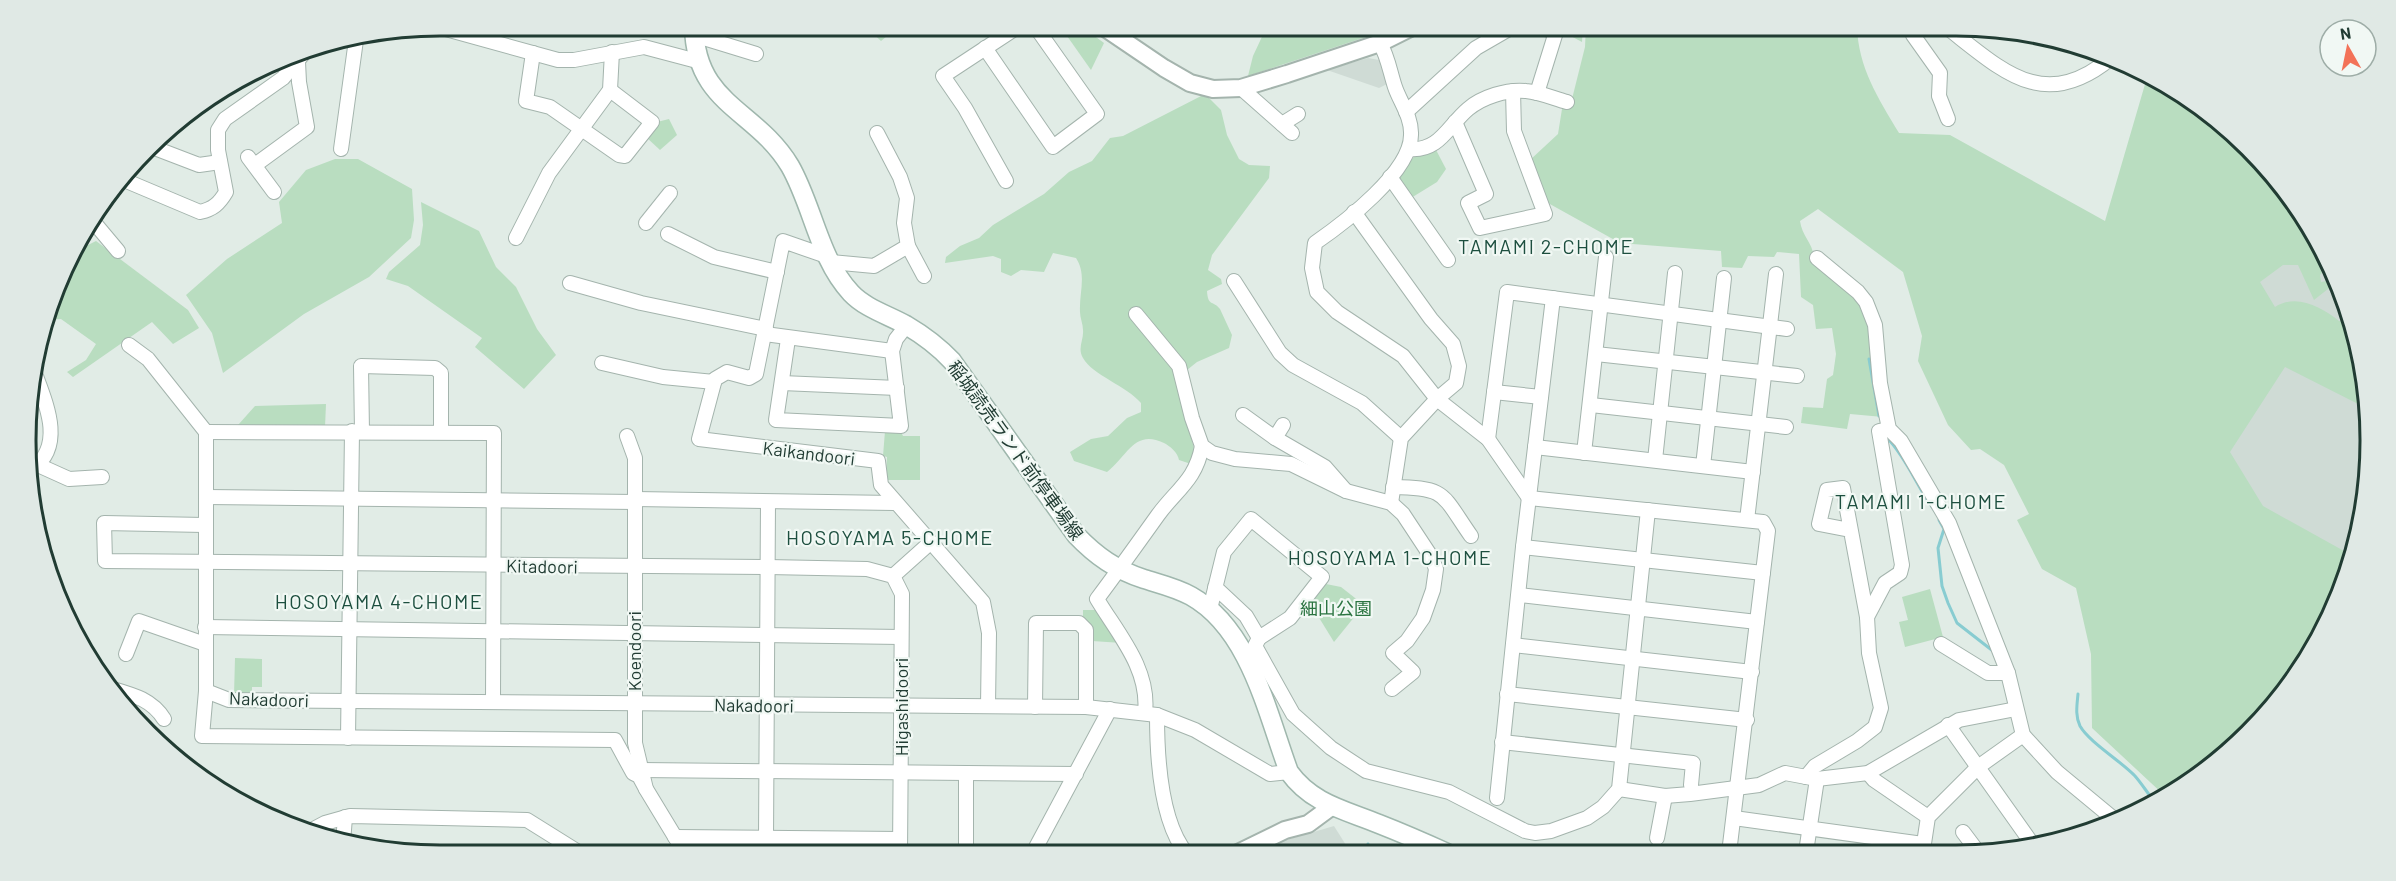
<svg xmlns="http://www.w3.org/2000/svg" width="2396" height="881" font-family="Barlow,'Noto Sans JP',sans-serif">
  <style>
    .built { fill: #cfdbd5 }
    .green { fill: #b9ddc0 }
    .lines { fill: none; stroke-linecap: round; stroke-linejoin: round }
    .stream { stroke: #88ccd1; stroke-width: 3 }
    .minor-casing { stroke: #a4b4ad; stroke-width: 16 }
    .tertiary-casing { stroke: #a4b4ad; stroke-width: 20 }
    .secondary-casing { stroke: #9fb7ad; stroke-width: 21 }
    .minor { stroke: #fff; stroke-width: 14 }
    .tertiary { stroke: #fff; stroke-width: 16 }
    .secondary { stroke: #fff; stroke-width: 18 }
    .labels { text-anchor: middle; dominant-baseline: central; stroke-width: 4.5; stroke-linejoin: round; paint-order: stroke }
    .street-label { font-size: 18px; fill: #213c33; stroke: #f1f8f4 }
    .park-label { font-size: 18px; fill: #2b7441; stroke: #f1f8f4 }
    .neighbourhood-label { font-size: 20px; letter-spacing: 1.5px; fill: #1d4f3f; stroke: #f1f8f4 }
    .rim { fill: none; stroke: #213c33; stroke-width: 3 }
  </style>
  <rect width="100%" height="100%" fill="#e1ece6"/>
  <g class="built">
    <polygon points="1368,58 1379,60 1387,84 1379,88 1327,70"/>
    <polygon points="2158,80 2208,111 2268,167 2315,233 2349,307 2367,387 2370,468 2356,548 2337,592 2170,432"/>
    <polygon points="1334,826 1351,853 1256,854 1283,841"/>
  </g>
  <g class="green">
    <polygon points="865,26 899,26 881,41"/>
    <polygon points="1060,26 1081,26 1104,43 1091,70"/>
    <polygon points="1267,26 1392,26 1384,31 1248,76 1253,56"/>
    <polygon points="1569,26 1583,26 1582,42 1567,34"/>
    <path d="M1586,26h271c1,41 21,72 42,107l51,2 155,86 43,-147 60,37 60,56 47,66c7,15 -1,19 9,37l-4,5 1,7 11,-2 1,5 -19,15 -16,-35h-15l-23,17 15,25c21,-14 47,0 64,14l9,-1 -1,-11 -8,-16 1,-4c17,36 26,81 28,120l-83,-42 -55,85 33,54 90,50 -52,115 -72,81 -64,44 -73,-68 -1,-74 -15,-66 -34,-19 -25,-49 12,-6 -25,-49 -24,-16 -9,1 -23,-25 -30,-64 4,-25 -19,-64 -85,-63 -18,12c2,16 15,24 14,40l45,38 12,32 12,86 -33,-3 -3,15 -46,-6 2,-16 20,1 4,-29 6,-4 3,-21 -4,-26 -16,1 -3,-24 -12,-8 -2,-43 -22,-2 -3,5 -26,-1 -6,12 -20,-1 -1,-16 -101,-8 -72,-40 -18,-43 28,-26 4,-25 10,-10 13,-52z"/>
    <path d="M1205,94l16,16 6,25 12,24 10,6 21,1 -1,12 -57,77 -4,15 13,9 1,5 -15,7c1,16 6,9 13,18l12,26 -3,13 -32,14 -20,16 18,75 -4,11 -12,-4c-1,-7 -9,-14 -15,-17 -30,-14 -36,13 -57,29l-33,-11 -4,-9 21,-13 17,-3 19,-18 14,-6v-9c-14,-17 -49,-28 -58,-45 -6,-10 1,-18 0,-28 0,-6 -3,-12 -3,-18 -1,-19 7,-37 -4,-54l-23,-5 -9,19 -23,-2 -10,6 -10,-4v-13l-8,-3 -48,7 1,-6 14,-11 19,-8 14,-13 51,-31 25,-22 23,-11 18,-23 13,-2z"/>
    <polygon points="669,119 677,135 660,150 646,137 657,122"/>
    <polygon points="1435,148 1446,169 1437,182 1411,198 1396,176 1414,157"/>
    <polygon points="335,159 358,159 412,189 414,220 411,238 369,277 304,314 223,373 212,333 186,295 227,259 282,223 279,202 306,170"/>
    <polygon points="421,202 479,231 496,267 516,287 537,329 556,355 524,389 475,347 482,338 408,286 386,279 389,272 420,245 423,225"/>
    <polygon points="96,241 188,310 199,328 173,344 152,322 73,377 67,372 86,360 96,344 61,319 45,320 48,307 72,253"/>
    <polygon points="326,404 325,427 239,427 238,425 255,406"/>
    <polygon points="885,431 901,432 903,436 920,436 920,480 886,480 887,457 883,456"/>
    <polygon points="1326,584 1341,587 1364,605 1334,642 1310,603"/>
    <polygon points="1930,589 1943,637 1905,647 1899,622 1908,620 1902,597"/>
    <polygon points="1083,610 1101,610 1122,643 1092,641 1092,627 1083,619"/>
    <polygon points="235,658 262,659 262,687 252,687 252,695 234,695"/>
  </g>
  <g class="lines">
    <g class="stream">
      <polyline points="1869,359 1879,416"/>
      <path d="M1889,440c18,19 29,49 46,71"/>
      <polyline points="1939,520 1944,529 1938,548 1942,586 1948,603 1957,623 1993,651"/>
      <path d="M2078,694c-1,11 -3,22 2,32 9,16 42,36 55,50 7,8 13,18 20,26"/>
      <polyline points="1368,844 1370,853"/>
    </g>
    <g class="minor-casing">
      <g id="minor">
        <polyline points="435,26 558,60 574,60 644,47 697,61"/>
        <polyline points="1535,26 1556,32 1537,93"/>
        <polyline points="1911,26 1913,35 1940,73 1939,96 1948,119"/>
        <path d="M1945,26c57,44 98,88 166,32"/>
        <polyline points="694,35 756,54"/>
        <path d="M1380,43c8,14 10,29 15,44 5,15 17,30 16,48 0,37 -67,88 -96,108l-3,25 5,24 20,20 66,44 34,43 51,40 41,59 234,24 5,9 -39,322"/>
        <polyline points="985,48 1053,147 1097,114 1035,26"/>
        <polyline points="533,53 526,101 550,107 619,155 625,156 652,122 610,90"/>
        <polyline points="1241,88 1292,133"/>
        <polyline points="1406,112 1476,48 1514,26"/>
        <polyline points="1455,122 1486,194 1468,203 1480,228 1545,214 1514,131 1513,91"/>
        <polyline points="1282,124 1298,114"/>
        <polyline points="152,147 199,165 220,162"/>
        <polyline points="341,149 356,40"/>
        <path d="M1409,149c30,3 39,-23 59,-40 14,-12 39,-20 58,-18 13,1 27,7 41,11"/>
        <polyline points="248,157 274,192"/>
        <polyline points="255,165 307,127 299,82 298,62"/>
        <polyline points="1390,177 1448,260"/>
        <path d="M124,180l76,32c13,-3 19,-8 26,-20l-8,-42v-20l7,-11 58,-41 26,-31"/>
        <polyline points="1006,181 965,108 943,76 1019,26"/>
        <polyline points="1354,212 1431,319 1453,344 1459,366 1456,383 1437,399 1401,438 1391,503"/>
        <polyline points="92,220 118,251"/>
        <polyline points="646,223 670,193"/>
        <polyline points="668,234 714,257 777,272"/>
        <polyline points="516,238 549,173 610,90 612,52"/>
        <polyline points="908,246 924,276"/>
        <polyline points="829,257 783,241 756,374 749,378 727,372 715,379 699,439 878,461 881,485 983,602 989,633 988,706"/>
        <polyline points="1817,258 1858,292 1866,302 1875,325 1880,383 1889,429 1901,441 1949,523 2008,673 2023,735 2057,772 2115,820"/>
        <polyline points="831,262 874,266 908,246 904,223 907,198 900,177 877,133"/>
        <polyline points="1234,281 1280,353 1293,365 1362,403 1401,438"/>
        <polyline points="570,283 641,303 766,329"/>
        <polyline points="1136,314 1179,366 1192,418 1202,446 1212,453 1235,459 1291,464 1346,491 1391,503 1403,514 1432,558 1436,569 1433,590 1423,618 1407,641 1393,653 1413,672 1392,689"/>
        <polyline points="765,334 892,351"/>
        <polyline points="788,339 776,420 901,426 892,351 896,339 907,325"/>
        <polyline points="129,345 148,359 206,432 206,691 202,736 615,740 633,773 639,776 646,789"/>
        <polyline points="1596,354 1797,376"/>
        <polyline points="602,363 663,377 714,382"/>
        <polyline points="782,383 897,388"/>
        <polyline points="1494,392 1541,397"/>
        <polyline points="1591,405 1786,427"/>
        <polyline points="1243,415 1275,438 1325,467 1346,491"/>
        <polyline points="206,432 494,433 493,702"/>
        <polyline points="362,432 361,366 435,368 441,373 441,432"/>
        <polyline points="627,436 635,458 635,743 646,789 686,855"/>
        <polyline points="1275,438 1283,425"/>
        <polyline points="1488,439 1507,292 1787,329"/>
        <polyline points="1535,447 1753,472"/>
        <polyline points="1584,453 1606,257"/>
        <polyline points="1655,460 1675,273"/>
        <polyline points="38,465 69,479 102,477"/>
        <polyline points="1703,466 1724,278"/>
        <path d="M32,469c35,-24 12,-70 1,-101"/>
        <path d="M1393,487c54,1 48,6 78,49"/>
        <polyline points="206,497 635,502"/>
        <polyline points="635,499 894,503"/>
        <polyline points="1747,520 1776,274"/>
        <polyline points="204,525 104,523 105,561 768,567 867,569 893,576 902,594 900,854"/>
        <polyline points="1523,547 1763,573"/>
        <polyline points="893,576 931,542"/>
        <polyline points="1519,595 1757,622"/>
        <polyline points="1210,609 1224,552 1251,519 1322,577 1290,618 1259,638 1246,616 1215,587"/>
        <polyline points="1867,617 1885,583 1900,573 1902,565 1879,431 1889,429"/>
        <polyline points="205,627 901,637"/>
        <polyline points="1259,638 1255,646 1293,714 1331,748 1366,771 1449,792 1525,831 1535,833 1551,831 1587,818 1603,807 1619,789 1648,510"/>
        <polyline points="1941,644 1988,673 2008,673"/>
        <polyline points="1513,645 1752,672"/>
        <polyline points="126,654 139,621 205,644"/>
        <path d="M113,689c21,6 39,11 51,30"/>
        <polyline points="206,691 229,700 1086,707 1157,715 1195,730 1270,774 1289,772"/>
        <polyline points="1507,694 1747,720"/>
        <polyline points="1035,707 1036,623 1079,623 1086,630 1086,707"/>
        <path d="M1145,713c5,-44 -27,-79 -48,-114 21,-28 41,-56 61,-84 18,-25 38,-35 44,-69"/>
        <path d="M1157,715c0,40 3,107 30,139"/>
        <polyline points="1948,725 2033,845"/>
        <polyline points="348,738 352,431"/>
        <polyline points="1502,742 1693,763 1691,785"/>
        <polyline points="640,770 1076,774"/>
        <polyline points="966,773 966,854"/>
        <polyline points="1868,773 1874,780 1928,817"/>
        <polyline points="1806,777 1815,766 1857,741 1875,727 1881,708 1869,653 1867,617 1843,488 1827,490 1819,524 1850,530"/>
        <polyline points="1619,789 1665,796 1690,794 1759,785 1785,773 1817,779 1868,773 1959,720 2016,709"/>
        <polyline points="1497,798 1523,547 1553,298"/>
        <polyline points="1734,818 1923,844"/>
        <polyline points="308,832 325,823 350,816 527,820 583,855"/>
        <polyline points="1963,832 1978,852"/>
        <polyline points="675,837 900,839"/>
        <polyline points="766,838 768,502"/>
        <polyline points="1657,838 1665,796"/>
        <polyline points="343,843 345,817"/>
        <polyline points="1923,850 1928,817 1978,767 2023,735"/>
        <polyline points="1806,852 1817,779"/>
        <polyline points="1030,854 1034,851 1110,709"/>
      </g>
    </g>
    <g class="tertiary-casing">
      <g id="tertiary">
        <polyline points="1102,26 1164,68 1190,83 1213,89 1241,88 1287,74 1380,43 1414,26"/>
        <polyline points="1236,854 1285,830 1308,824 1331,807"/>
      </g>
    </g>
    <g class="secondary-casing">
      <path id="secondary" d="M694,26c1,79 62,83 96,140 23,40 29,93 61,127 14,15 37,22 55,32 17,10 32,21 46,36l124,174c20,21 40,35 68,44 16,5 33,9 47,17 59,33 76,117 98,176 23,32 56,38 90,52 23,9 46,19 68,29"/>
    </g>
    <use href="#minor" class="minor"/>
    <use href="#tertiary" class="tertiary"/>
    <use href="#secondary" class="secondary"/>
  </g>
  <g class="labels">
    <g class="street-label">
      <text transform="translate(1016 450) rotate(54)">稲城読売ランド前停車場線</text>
      <text transform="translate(809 453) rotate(7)">Kaikandoori</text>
      <text transform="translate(542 566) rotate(1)">Kitadoori</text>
      <text transform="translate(634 651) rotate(-90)">Koendoori</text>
      <text transform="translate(269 699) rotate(2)">Nakadoori</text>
      <text transform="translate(754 705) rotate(1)">Nakadoori</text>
      <text transform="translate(901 707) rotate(-90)">Higashidoori</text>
    </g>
    <g class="park-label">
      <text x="1336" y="608">細山公園</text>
    </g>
    <g class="neighbourhood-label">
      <text x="1546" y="246">TAMAMI 2-CHOME</text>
      <text x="1921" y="501">TAMAMI 1-CHOME</text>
      <text x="890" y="537">HOSOYAMA 5-CHOME</text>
      <text x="1390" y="557">HOSOYAMA 1-CHOME</text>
      <text x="379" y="601">HOSOYAMA 4-CHOME</text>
    </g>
  </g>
  <path d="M0 0H2396V881H0ZM440 36H1956A404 404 0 0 1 2360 440V441A404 404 0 0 1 1956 845H440A404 404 0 0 1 36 441V440A404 404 0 0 1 440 36Z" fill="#e0e9e5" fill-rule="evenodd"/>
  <path class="rim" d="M440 36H1956A404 404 0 0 1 2360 440V441A404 404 0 0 1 1956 845H440A404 404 0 0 1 36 441V440A404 404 0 0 1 440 36Z"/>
  <g transform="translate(2348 48) rotate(351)"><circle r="28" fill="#f1f8f4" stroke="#9eada7" stroke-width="1.5"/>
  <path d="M0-4.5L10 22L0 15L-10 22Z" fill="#f37258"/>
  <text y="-9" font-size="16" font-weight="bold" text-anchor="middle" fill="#213c33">N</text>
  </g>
</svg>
